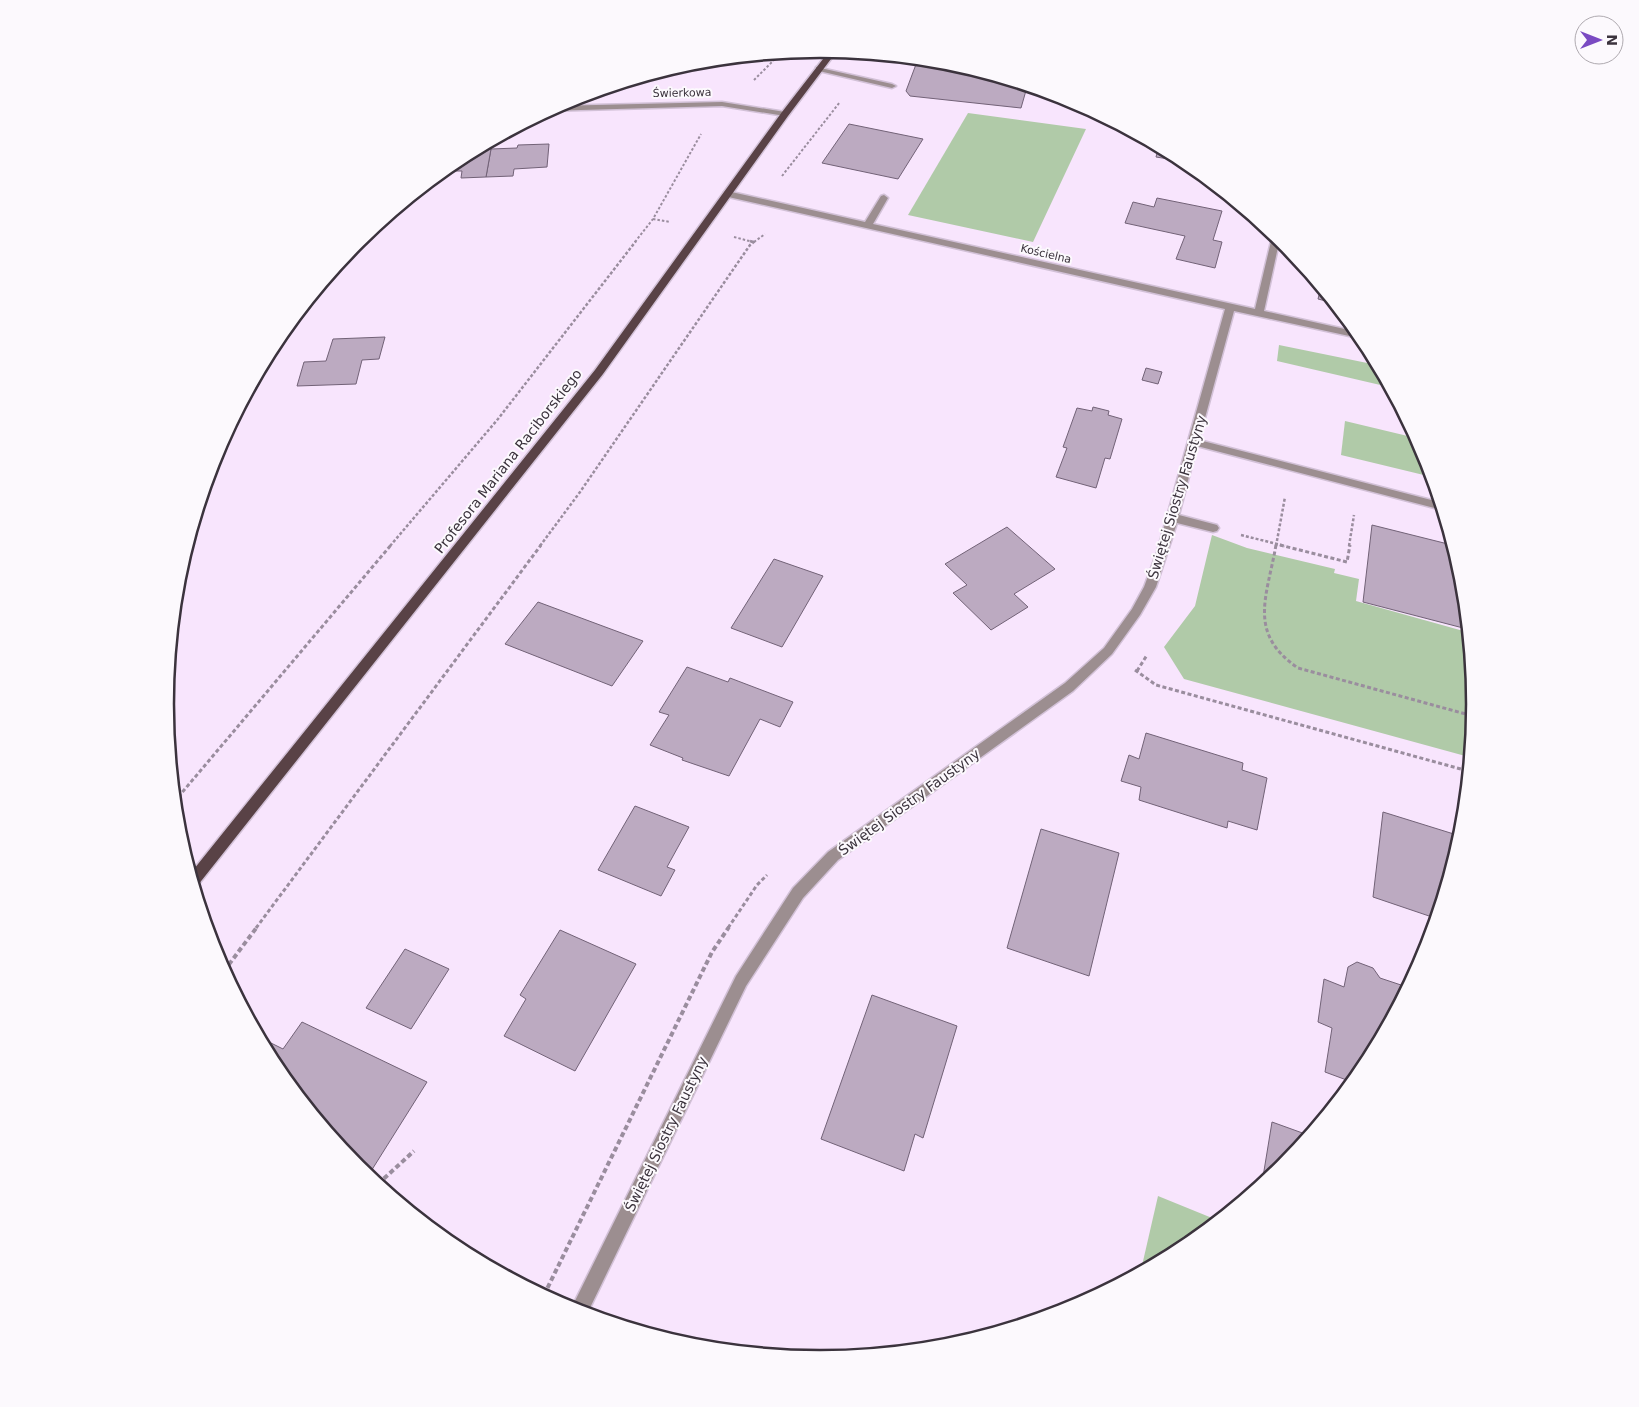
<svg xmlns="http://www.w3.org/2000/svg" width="1639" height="1407" font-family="'DejaVu Sans',sans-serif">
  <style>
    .green { fill: #b0caa8 }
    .building { fill: #bcaac1; stroke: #726277 }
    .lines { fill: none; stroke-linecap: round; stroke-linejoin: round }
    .minor-casing { stroke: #d2c1d7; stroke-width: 3 }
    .major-casing { stroke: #d2c1d7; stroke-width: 3 }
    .path-far3 { stroke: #9a8d9e; stroke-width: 2; stroke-dasharray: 2.5 2; stroke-linecap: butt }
    .path-far2 { stroke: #9a8d9e; stroke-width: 2.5; stroke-dasharray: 3 2; stroke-linecap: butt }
    .path-far1 { stroke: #9a8d9e; stroke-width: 3; stroke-dasharray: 4 2.5; stroke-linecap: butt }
    .path { stroke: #9a8d9e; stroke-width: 4; stroke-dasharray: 5 3; stroke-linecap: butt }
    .minor { fill: #9c8e90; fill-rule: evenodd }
    .major { fill: #594246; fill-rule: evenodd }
    .labels { text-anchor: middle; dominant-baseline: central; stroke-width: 4; stroke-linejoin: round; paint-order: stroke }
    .far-street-label { font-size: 11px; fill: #3b333d; stroke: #fcf9fd }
    .street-label { font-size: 14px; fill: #3b333d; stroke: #fcf9fd }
    .rim { fill: none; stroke: #3b333d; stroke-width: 2.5 }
  </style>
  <rect width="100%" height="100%" fill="#f8e5fd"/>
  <g class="green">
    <polygon points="968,113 1086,129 1033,242 908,215"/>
    <polygon points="1279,345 1377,365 1389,387 1277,361"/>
    <polygon points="1345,421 1416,438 1425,453 1432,477 1341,455"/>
    <polygon points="1212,535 1247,548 1335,569 1334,573 1359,579 1356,601 1467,632 1474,704 1469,757 1184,679 1164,647 1195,606"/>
    <polygon points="1158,1196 1217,1220 1183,1248 1141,1270"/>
  </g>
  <g class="building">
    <polygon points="918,59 948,61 1015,82 1014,85 1027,87 1021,108 910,96 906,91"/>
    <polygon points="849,124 923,139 898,179 822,163"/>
    <polygon points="549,144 547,167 514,169 513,176 486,177 491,149 517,148 518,145"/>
    <polygon points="1159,146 1183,159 1192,166 1174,163 1175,160 1156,157"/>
    <polygon points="491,149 486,177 461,178 462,171 441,171 456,159 472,150"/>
    <polygon points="1157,198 1222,211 1213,240 1222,242 1215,268 1176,259 1185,236 1125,223 1133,202 1154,207"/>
    <polygon points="1321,287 1334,303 1318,299"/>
    <polygon points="385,337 379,359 362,360 356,384 297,386 304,362 326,361 333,339"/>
    <polygon points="1146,368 1162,372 1158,384 1142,380"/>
    <polygon points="1093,407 1109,411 1108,415 1122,419 1110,459 1105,458 1096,488 1056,477 1067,448 1063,447 1077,408 1092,411"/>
    <polygon points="1372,525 1452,545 1462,576 1467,629 1363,602"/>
    <polygon points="1007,527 1055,569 1014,594 1028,607 991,630 953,593 967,585 945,564"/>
    <polygon points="774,559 823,576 782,647 731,628"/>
    <polygon points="538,602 643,641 612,686 505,644"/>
    <polygon points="687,667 728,682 730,678 793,702 780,727 760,719 729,776 682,760 683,758 650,745 669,715 659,712"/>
    <polygon points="1146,733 1243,763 1242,770 1267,778 1257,830 1228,821 1227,828 1139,800 1141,787 1121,781 1129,755 1139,759"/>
    <polygon points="635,806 689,827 667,867 675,870 661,896 598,870"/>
    <polygon points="1383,812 1457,835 1457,845 1435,918 1373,897"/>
    <polygon points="1041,829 1119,853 1089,976 1007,948"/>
    <polygon points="560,930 636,964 575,1071 504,1036 526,999 520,995"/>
    <polygon points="405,949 449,969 411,1029 366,1008"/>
    <polygon points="1357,962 1373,968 1380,978 1407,987 1364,1067 1352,1082 1325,1072 1332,1028 1318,1022 1324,979 1344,987 1348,967"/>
    <polygon points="872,995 957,1026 923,1138 915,1134 904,1171 821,1139"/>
    <polygon points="302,1022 427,1082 368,1176 356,1166 275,1067 265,1048 269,1042 283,1049"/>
    <polygon points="1272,1122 1308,1135 1282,1167 1262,1183"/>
  </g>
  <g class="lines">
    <g class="minor-casing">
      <g id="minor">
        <polygon points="816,67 892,84 896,86 892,88 819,71 816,71"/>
        <polygon points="722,102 785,112 789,114 785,116 722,106 546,111 554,106"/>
        <polygon points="727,191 865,222 881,196 884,195 888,198 873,224 1255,309 1273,233 1280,238 1264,311 1358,332 1363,339 1234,311 1199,440 1439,502 1442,510 1197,446 1179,515 1217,525 1219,528 1217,531 1213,532 1177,523 1156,587 1140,615 1112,654 1073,691 838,860 803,898 746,986 587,1314 571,1309 573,1305 736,976 793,888 828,852 1065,683 1104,648 1132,609 1144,587 1157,552 1225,309 724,196 724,192"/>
      </g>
    </g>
    <g class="major-casing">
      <polygon id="major" points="830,50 837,51 788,116 603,374 198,885 194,887 190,874 595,370 782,112"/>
    </g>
    <g class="path-far3">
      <polyline points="754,80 781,53"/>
      <polyline points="782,176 840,102"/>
      <polyline points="653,219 670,222"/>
      <polyline points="734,237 753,242"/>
      <polyline points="635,242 653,219 701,134"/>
      <polyline points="754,242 765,234"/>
    </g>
    <g class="path-far2">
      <polyline points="750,241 753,242"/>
      <polyline points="1241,535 1285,546"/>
      <polyline points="390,546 498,419 636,241"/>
      <polyline points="540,546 580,492 750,245 755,241"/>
      <polyline points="1276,546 1285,497"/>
      <polyline points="1349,546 1354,515"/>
    </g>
    <g class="path-far1">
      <path d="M1276,545c-9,52 -29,88 22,123l175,48"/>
      <polyline points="1280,545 1347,562 1350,545"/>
      <polyline points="1135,670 1156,685 1468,771"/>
      <polyline points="1137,671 1147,655"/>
      <polyline points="174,802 391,545"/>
      <polyline points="256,928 541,545"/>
      <polyline points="728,928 757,885 767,875"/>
    </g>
    <g class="path">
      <polyline points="224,971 257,927"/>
      <polyline points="378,1184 414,1151"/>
      <polyline points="544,1295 712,952 729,927"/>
    </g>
    <use href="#minor" class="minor"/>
    <use href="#major" class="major"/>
  </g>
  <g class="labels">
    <g class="far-street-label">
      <text transform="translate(682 93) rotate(-1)">Świerkowa</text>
      <text transform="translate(1046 254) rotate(13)">Kościelna</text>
    </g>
    <g class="street-label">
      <text transform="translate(508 461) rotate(-52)">Profesora Mariana Raciborskiego</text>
      <text transform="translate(1177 497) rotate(-73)">Świętej Siostry Faustyny</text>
      <text transform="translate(909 802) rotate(-36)">Świętej Siostry Faustyny</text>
      <text transform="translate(666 1134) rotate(-64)">Świętej Siostry Faustyny</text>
    </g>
  </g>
  <path d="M0 0H1639V1407H0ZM174 704a646 646 0 1 1 1292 0a646 646 0 1 1-1292 0Z" fill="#fcf9fd" fill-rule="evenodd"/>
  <path class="rim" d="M174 704a646 646 0 1 1 1292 0a646 646 0 1 1-1292 0Z"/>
  <g transform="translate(1599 40) rotate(90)"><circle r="24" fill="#fcf9fd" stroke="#afaab0"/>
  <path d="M0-4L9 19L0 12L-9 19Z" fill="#7a4ac2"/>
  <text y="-8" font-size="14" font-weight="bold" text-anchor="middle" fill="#3b333d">N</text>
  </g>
</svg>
